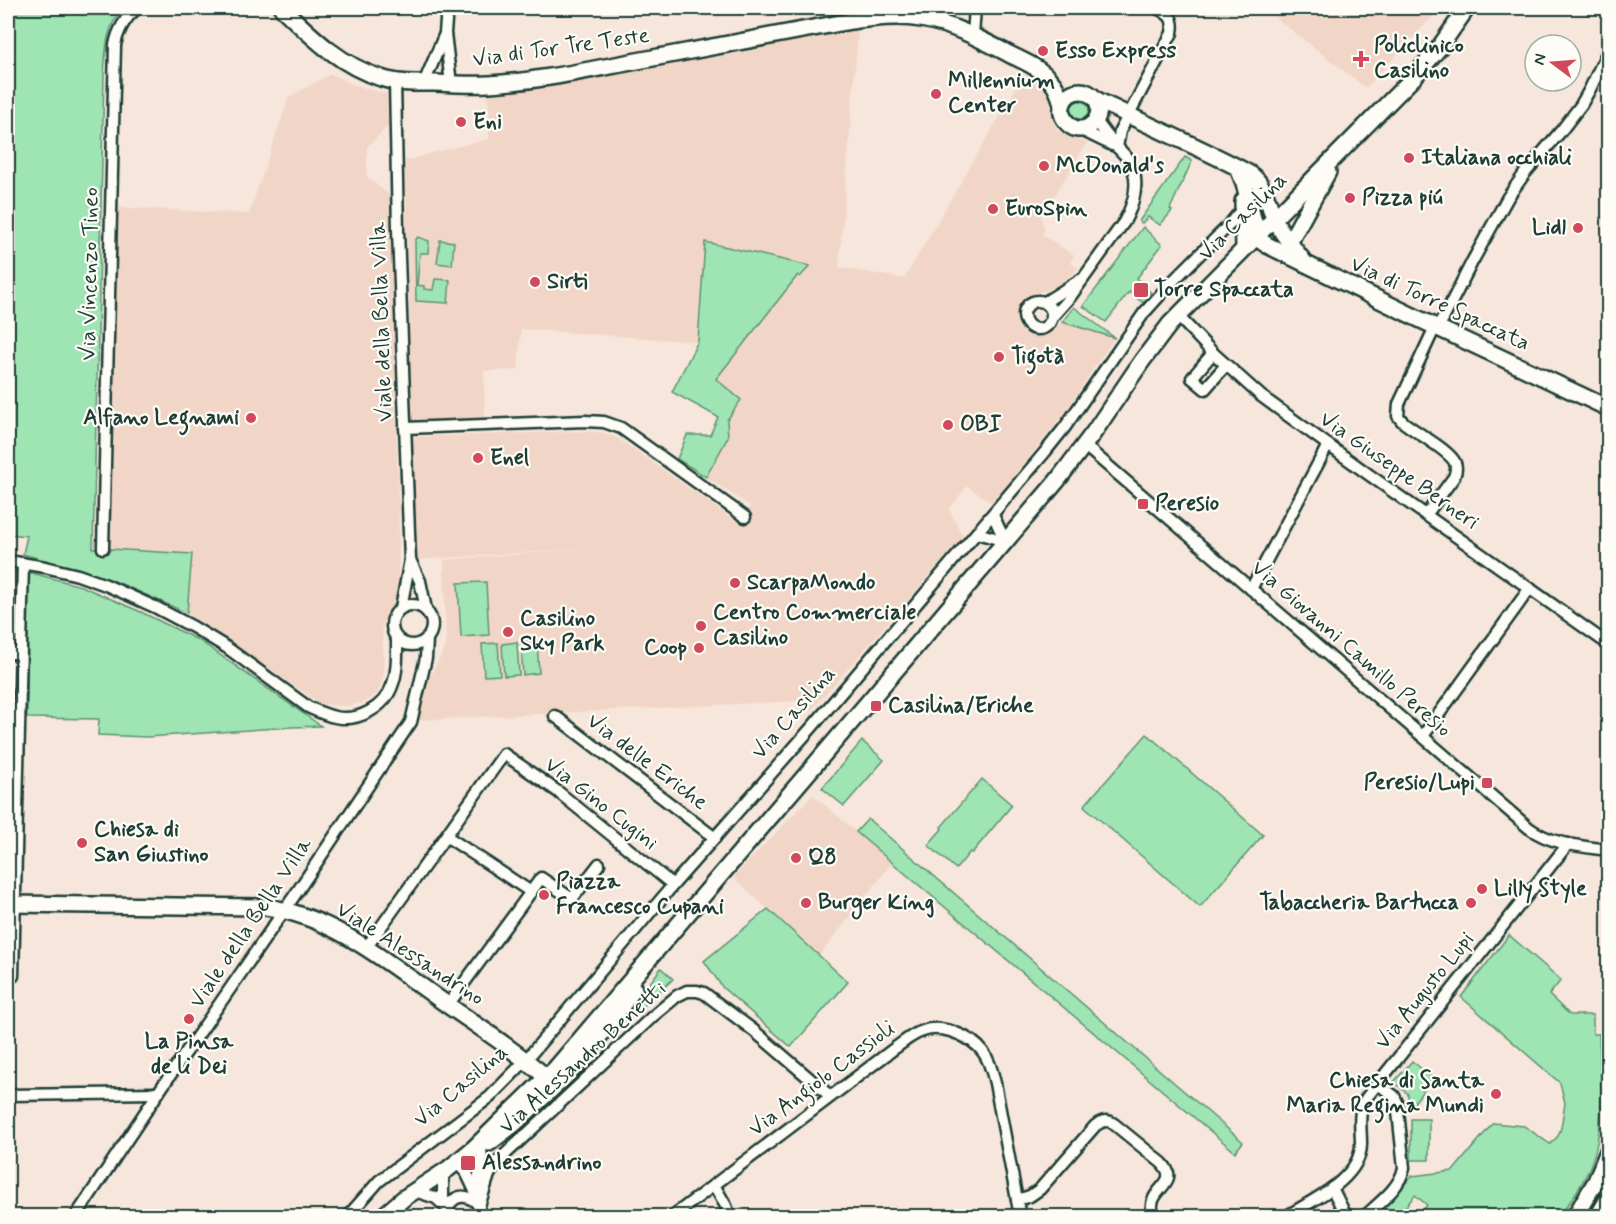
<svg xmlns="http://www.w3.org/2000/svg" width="1616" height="1224" font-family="Mynerve,sans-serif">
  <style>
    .built { fill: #f1d6c7 }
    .green { fill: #9ee5b3; stroke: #5e9174; stroke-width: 1.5 }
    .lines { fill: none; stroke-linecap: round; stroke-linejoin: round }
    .street-casing { stroke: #1f3d34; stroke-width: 15 }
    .secondary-casing { stroke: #1f3d34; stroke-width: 20 }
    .street { stroke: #fdfcf7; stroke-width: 10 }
    .secondary { stroke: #fdfcf7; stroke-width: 15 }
    .poi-dot { fill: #d1495b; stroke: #fdfcf7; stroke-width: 2 }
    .labels { text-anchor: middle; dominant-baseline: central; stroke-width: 4.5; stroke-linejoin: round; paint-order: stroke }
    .poi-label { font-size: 22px; font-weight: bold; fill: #1f3d34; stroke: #fdfcf7; text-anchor: start }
    .street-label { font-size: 22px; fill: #1f3d34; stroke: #fdfcf7 }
  </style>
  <rect width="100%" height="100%" fill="#f6e6db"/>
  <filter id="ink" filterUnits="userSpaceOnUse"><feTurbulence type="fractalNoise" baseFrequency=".0167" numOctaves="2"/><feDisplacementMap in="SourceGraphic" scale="12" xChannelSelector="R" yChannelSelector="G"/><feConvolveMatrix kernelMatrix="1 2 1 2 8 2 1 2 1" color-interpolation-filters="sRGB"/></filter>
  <g filter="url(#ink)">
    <g class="built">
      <polygon points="1263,8 1440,8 1366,88"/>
      <polygon points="858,30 839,267 904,279 1024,75 1044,85 1047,89 1051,97 1050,107 1053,122 1058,131 1065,135 1087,143 1041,217 1045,230 1042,235 1074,255 1070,263 1078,268 1070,276 1060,284 1045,291 1040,291 1025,299 1017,315 1021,323 1029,331 1039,334 1050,332 1062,322 1115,338 1099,360 1065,413 992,503 967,486 949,509 963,537 810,712 797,701 419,720 423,690 446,647 444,560 592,548 415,560 412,437 590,431 603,433 619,439 740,524 750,506 706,477 728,437 727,420 741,401 716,380 798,275 800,277 810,266 705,243 698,342 521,329 518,370 484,371 485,419 412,422 405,161 432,153 489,139 488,93 554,83"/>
      <polygon points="331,74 351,84 387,94 388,126 367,147 367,177 390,196 399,525 398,583 397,594 382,625 384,674 378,693 363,703 345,706 321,704 187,613 192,554 103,548 111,207 249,214 289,97"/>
      <polygon points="813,795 892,863 819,956 733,877"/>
    </g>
    <g class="green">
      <path d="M8,8h115c-18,21 -17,41 -19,68l-11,472 99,6 -5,59 -77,-34 -87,-25 4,-18 -19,-2z"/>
      <circle cx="1080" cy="110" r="9"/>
      <polygon points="1185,157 1192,161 1170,209 1172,211 1160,225 1148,217 1142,223 1139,221"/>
      <polygon points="1143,227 1162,245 1137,278 1151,293 1143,303 1129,292 1106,322 1083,306"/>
      <polygon points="418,237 429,241 428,253 420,253 417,285 424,286 424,289 433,290 435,279 450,280 448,303 416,301 415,241"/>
      <polygon points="440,240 454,242 452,265 437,263"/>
      <polygon points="705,242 810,266 800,277 798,275 716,379 741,400 727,420 728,437 706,477 677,459 687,435 710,435 718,417 672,392 698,341"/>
      <polygon points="1074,307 1115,338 1062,322"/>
      <polygon points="28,572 81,586 141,612 200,641 321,726 292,727 147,737 98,735 99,719 27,718"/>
      <polygon points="486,582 489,635 461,637 458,583"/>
      <polygon points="537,641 539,673 523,675 521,642"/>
      <polygon points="517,642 519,675 504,676 502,644"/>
      <polygon points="498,643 500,675 484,676 482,644"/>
      <polygon points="1147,734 1263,835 1200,907 1084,806"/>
      <polygon points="862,741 884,760 844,806 822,788"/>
      <polygon points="982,779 1012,805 972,853 970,852 956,869 928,845 942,829 941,827"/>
      <polygon points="868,819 1243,1142 1235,1152 856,832"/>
      <polygon points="768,909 848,982 791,1047 723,988 704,961"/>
      <path d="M1509,935l52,45 -12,15 21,20h23v19h6c1,40 7,92 -8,130 -7,19 -20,36 -31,52h-142l9,-11 -12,-10 -17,21h-22l36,-40 41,-5 40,-48 31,3 26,18 8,-8 3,-8 4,-25 -5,-20 -99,-86z"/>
      <polygon points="661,968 673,979 615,1032 620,1023"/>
      <polygon points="1412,1061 1433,1078 1413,1104 1408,1105 1408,1094 1394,1082"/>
      <rect x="1411" y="1119" width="18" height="41"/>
    </g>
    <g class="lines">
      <g class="street-casing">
        <g id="street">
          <polyline points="447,8 445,33 451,84"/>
          <polyline points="973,35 975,8"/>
          <polyline points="395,82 398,230 410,560 401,608"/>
          <polyline points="424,83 444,36"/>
          <polyline points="1077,128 1112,145"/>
          <path d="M1117,147l3,-16 52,-98c3,-15 -3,-19 -15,-25"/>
          <circle cx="1038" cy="315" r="14"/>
          <polyline points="1045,302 1080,280"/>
          <path d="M1053,316l17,-19 54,-75c10,-18 17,-42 5,-62 -4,-5 -8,-9 -13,-14 -7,-8 -14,-16 -20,-26"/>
          <polyline points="1178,316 1213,353 1261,396 1368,474 1608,644"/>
          <polyline points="1213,353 1192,378 1205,389 1226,365"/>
          <polyline points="405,428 585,421 604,422 621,428 745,517"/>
          <path d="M1085,446l444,382c23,17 52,18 79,22"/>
          <polyline points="993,515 1005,541"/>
          <path d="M1426,515l28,-38c2,-5 3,-9 1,-14 -4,-12 -42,-32 -53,-42l-4,-5 1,-12 36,-77 8,-8 29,-57 36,-65 17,-24 36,-42 20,-26 9,-16 18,-38"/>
          <polyline points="977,533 1005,541"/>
          <path d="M103,548l12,-503c3,-16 10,-27 22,-37"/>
          <polyline points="410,560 420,581 426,609"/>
          <path d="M8,561l37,6 33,8 28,10 51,23 36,19 33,20 82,60c9,4 17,8 27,10 23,5 49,-9 57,-31 6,-15 5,-32 5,-47"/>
          <polyline points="1251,589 1328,445"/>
          <circle cx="412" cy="625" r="20"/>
          <polyline points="8,653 20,653"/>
          <polyline points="555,716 715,838"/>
          <polyline points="1423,736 1530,588"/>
          <polyline points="446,836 531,892"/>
          <polyline points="366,948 504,754 557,791 673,885"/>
          <polyline points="13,976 23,563"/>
          <polyline points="448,1005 541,878 572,899 599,864"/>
          <polyline points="8,1095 158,1093"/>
          <path d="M479,1143c7,15 -2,34 -3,49 -1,9 4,16 4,24"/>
          <polyline points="457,1162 467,1174 476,1193"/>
          <polyline points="443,1173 443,1203"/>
          <polyline points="714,1185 726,1206 730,1216"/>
          <polyline points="1332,1188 1346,1216"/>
          <polyline points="415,1191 436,1198 448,1209"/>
          <path d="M1017,1200l13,-4 10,-7 55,-63c6,-5 12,-7 19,-2l48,39c21,22 -18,25 -9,53"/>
          <polyline points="479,1206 489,1175 497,1162 652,1017 677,996 687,991 697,991 704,993 753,1030 830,1096"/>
          <polyline points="76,1216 162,1087 297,892 411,722 426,658 427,639"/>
          <polyline points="348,1216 379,1181 490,1097 526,1060 673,885 813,726 1045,452 1065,427 1144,313 1170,284 1228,226 1243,208"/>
          <path d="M448,1216c-1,-18 14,-25 28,-14"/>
          <path d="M673,1216l222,-168c9,-6 17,-14 28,-17 19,-7 48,5 60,21 7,9 9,20 12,31l25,133"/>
          <path d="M1287,1216c26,-16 75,-38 74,-73 0,-17 -4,-31 6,-46l201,-253"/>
          <path d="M1365,1216c14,-13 35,-28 39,-48l-7,-66 -3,-6 -17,-13"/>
        </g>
      </g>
      <g class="secondary-casing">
        <g id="secondary">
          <path d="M282,8c29,28 59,58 99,70 17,6 36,5 54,5 18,1 36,2 54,1 50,-3 99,-14 148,-23 71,-13 143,-27 214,-40 23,-3 47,-6 70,-2 32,5 61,21 90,36 14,7 29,13 39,25 7,7 10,16 12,25"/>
          <path d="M1096,99c12,23 -18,42 -31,21 -4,-5 -4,-12 -2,-17 3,-8 10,-12 18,-12 7,0 11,5 16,9 9,5 20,9 29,14 41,20 84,38 124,60 17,12 18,33 27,50 8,14 18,26 28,39"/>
          <polyline points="1238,168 1244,183 1257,234 1261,241 1267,245 1419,319 1608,408"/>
          <polyline points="1243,201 1244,248"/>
          <polyline points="1289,243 1328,172"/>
          <path d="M8,904l258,3c67,9 122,56 176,94 35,25 72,48 104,76"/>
          <polyline points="489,1143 514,1124 570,1072 606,1028 634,989"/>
          <polyline points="383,1216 404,1198 448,1169 474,1148 555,1069 1057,481 1094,432 1142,361 1170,324 1413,78 1439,48 1467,8"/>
          <polyline points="1575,1216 1596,1181 1608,1151"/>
          <polyline points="1598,1216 1608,1199"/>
        </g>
      </g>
      <use href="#street" class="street"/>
      <use href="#secondary" class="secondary"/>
    </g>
  </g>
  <g class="poi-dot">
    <circle cx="1043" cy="51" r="6"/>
    <path d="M1358 50h6v6h6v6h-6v6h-6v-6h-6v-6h6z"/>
    <circle cx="936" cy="94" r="6"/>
    <circle cx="461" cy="122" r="6"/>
    <circle cx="1409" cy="158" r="6"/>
    <circle cx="1044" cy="166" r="6"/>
    <circle cx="1350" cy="198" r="6"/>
    <circle cx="993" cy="209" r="6"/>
    <circle cx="1578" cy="228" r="6"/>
    <circle cx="535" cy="282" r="6"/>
    <rect x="1133" y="282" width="16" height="16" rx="3"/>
    <circle cx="999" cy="357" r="6"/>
    <circle cx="251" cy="418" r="6"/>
    <circle cx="948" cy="425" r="6"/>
    <circle cx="478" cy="458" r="6"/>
    <rect x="1137" y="498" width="12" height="12" rx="3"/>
    <circle cx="735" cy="583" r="6"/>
    <circle cx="701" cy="626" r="6"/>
    <circle cx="508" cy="632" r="6"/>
    <circle cx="699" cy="648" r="6"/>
    <rect x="870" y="700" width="12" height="12" rx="3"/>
    <rect x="1481" y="777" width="12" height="12" rx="3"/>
    <circle cx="82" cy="843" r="6"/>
    <circle cx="796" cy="858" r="6"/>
    <circle cx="1482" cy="889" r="6"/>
    <circle cx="544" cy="895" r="6"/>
    <circle cx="806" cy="903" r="6"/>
    <circle cx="1471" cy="903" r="6"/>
    <circle cx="189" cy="1019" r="6"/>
    <circle cx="1496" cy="1094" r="6"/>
    <rect x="460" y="1155" width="16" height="16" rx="3"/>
  </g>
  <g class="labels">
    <g class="poi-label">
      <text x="1374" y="46">Policlinico<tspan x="1374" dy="25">Casilino</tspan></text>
      <text x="1055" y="51">Esso Express</text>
      <text x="948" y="81">Millennium<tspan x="948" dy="25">Center</tspan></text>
      <text x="473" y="122">Eni</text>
      <text x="1421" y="158">Italiana occhiali</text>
      <text x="1056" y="166">McDonald's</text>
      <text x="1362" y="198">Pizza piú</text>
      <text x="1005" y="209">EuroSpin</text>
      <text x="1566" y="228" text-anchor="end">Lidl</text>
      <text x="547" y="282">Sirti</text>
      <text x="1154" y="290">Torre Spaccata</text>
      <text x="1011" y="357">Tigotà</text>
      <text x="239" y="418" text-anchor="end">Alfano Legnami</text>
      <text x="960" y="425">OBI</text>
      <text x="490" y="458">Enel</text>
      <text x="1155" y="504">Peresio</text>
      <text x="747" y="583">ScarpaMondo</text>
      <text x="713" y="613">Centro Commerciale<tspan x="713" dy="25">Casilino</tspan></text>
      <text x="520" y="619">Casilino<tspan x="520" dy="25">Sky Park</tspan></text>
      <text x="687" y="648" text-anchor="end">Coop</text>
      <text x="888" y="706">Casilina/Eriche</text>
      <text x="1475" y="783" text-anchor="end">Peresio/Lupi</text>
      <text x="94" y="830">Chiesa di<tspan x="94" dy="25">San Giustino</tspan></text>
      <text x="808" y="858">Q8</text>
      <text x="556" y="882">Piazza<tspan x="556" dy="25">Francesco Cupani</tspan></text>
      <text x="1494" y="889">Lilly Style</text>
      <text x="818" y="903">Burger King</text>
      <text x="1459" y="903" text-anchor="end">Tabaccheria Bartucca</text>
      <text x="189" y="1042" text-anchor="middle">La Pinsa<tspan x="189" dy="25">de li Dei</tspan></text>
      <text x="1484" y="1081" text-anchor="end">Chiesa di Santa<tspan x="1484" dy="25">Maria Regina Mundi</tspan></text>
      <text x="482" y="1163">Alessandrino</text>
    </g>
    <g class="street-label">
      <text transform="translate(561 48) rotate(-8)">Via di Tor Tre Teste</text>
      <text transform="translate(1243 217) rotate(-45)">Via Casilina</text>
      <text transform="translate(90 274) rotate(-89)">Via Vincenzo Tineo</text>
      <text transform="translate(1440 304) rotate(25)">Via di Torre Spaccata</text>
      <text transform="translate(382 322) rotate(-92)">Viale della Bella Villa</text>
      <text transform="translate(1399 471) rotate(35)">Via Giuseppe Berneri</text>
      <text transform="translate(1351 649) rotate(41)">Via Giovanni Camillo Peresio</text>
      <text transform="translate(794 713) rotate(-49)">Via Casilina</text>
      <text transform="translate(647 762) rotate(37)">Via delle Eriche</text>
      <text transform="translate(601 804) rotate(38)">Via Gino Cugini</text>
      <text transform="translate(251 923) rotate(-56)">Viale della Bella Villa</text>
      <text transform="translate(410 954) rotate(33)">Viale Alessandrino</text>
      <text transform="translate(1425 991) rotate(-51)">Via Augusto Lupi</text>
      <text transform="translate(583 1058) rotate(-42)">Via Alessandro Benetti</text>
      <text transform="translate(822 1079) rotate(-37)">Via Angiolo Cassioli</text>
      <text transform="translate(461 1086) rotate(-40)">Via Casilina</text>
    </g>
  </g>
  <rect width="1616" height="1224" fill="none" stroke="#fdfcf7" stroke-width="30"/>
  <rect x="15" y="15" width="1586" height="1194" fill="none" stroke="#1f3d34" stroke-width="2" filter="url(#ink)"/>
  <g transform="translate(1553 63) rotate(286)"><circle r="28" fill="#fdfcf7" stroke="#a4b0a9" stroke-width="1.5"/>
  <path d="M0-4.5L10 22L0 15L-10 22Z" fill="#d1495b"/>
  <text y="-9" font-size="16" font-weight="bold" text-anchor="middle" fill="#1f3d34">N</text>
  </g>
</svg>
